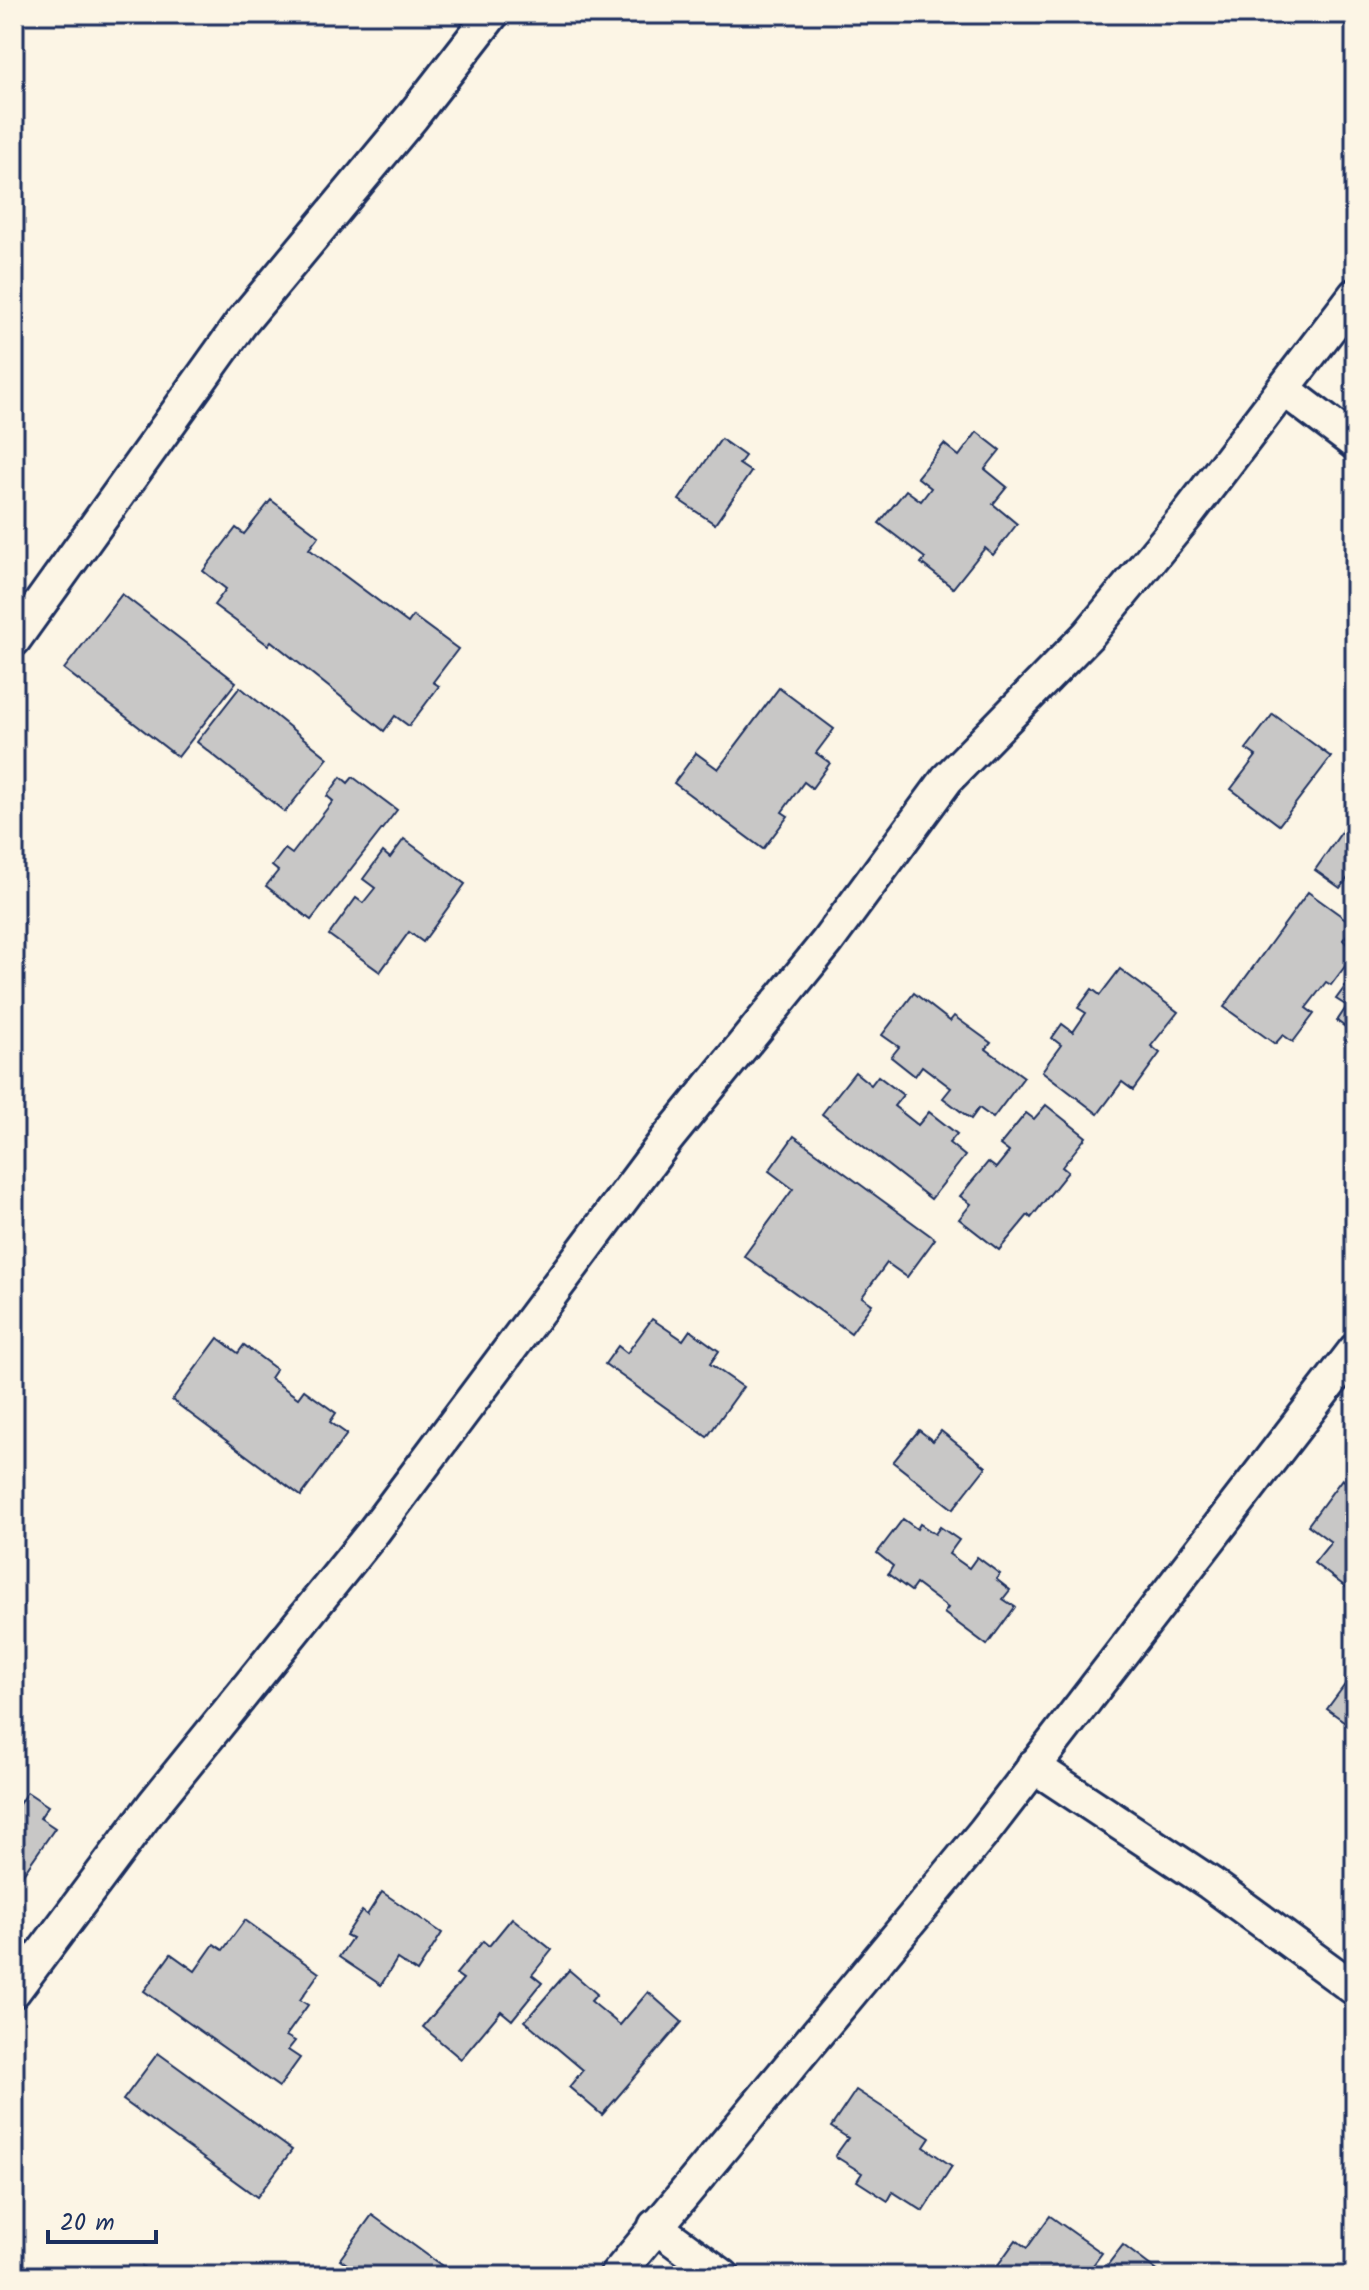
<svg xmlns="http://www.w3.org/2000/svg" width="1369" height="2290" font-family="Kalam,sans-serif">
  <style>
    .building { fill: #c8c7c6; stroke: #1b2f5e; stroke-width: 2 }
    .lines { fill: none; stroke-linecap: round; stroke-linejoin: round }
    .street-casing { stroke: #1b2f5e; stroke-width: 38 }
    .street { stroke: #fcf5e5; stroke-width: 32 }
  </style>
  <rect width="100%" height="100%" fill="#fcf5e5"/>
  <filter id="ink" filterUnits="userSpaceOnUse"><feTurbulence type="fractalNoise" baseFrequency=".0125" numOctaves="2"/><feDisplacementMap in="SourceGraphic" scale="16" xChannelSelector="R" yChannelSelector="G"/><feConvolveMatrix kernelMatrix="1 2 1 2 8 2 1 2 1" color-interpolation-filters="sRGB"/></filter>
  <g filter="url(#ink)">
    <g class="building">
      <polygon points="977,432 1000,450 985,469 1007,487 993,504 1017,524 993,555 985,548 953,588 921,563 925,558 879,523 906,490 921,501 931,488 917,477 944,444 959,456"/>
      <polygon points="721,439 745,456 739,464 751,472 715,524 679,500"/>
      <polygon points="271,500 319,536 309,549 408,623 413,616 458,649 433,682 439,686 409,726 395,716 384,731 271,641 268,645 214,605 226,589 203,571 236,528 244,534"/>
      <polygon points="122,594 236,682 178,757 64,669"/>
      <polygon points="240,687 328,758 285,812 197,742"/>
      <polygon points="779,688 834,729 816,753 830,763 812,788 804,782 782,812 788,816 763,849 674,783 696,753 718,769"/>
      <polygon points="1273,714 1331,757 1279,825 1231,789 1256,756 1246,749"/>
      <polygon points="341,777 348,783 353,777 397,810 311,920 266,886 278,871 272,866 285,849 292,854 333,801 327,796"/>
      <polygon points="1355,813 1355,869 1340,888 1315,870"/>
      <polygon points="404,839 465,884 423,942 409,932 380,972 329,935 356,898 363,903 375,888 363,879 383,852 390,858"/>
      <polygon points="1308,892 1354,925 1343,940 1355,953 1331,985 1326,982 1306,1008 1314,1014 1293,1042 1283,1035 1275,1044 1224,1007"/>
      <polygon points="1120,969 1178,1012 1151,1046 1160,1053 1133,1090 1122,1082 1098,1114 1042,1071 1061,1045 1052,1038 1062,1024 1073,1032 1086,1013 1078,1008 1092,989 1100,995"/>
      <polygon points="1355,973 1355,1034 1337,1021 1347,1006 1336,999"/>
      <polygon points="914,993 950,1021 954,1016 991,1043 986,1049 1024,1077 993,1118 979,1108 971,1119 943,1098 951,1088 922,1066 915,1076 891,1057 899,1047 882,1035"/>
      <polygon points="855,1072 871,1085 878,1076 903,1095 894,1106 918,1125 929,1112 957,1134 949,1143 965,1156 931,1199 822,1114"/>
      <polygon points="1046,1105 1086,1137 1062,1167 1068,1172 1031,1218 1028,1215 999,1250 959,1219 971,1204 960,1196 988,1162 996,1168 1009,1152 1000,1145 1026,1113 1034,1119"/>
      <polygon points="794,1136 935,1239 907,1277 887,1263 862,1297 872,1304 851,1333 744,1256 793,1189 769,1171"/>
      <polygon points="652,1319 683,1340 690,1330 719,1351 710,1364 743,1387 707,1437 605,1364 618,1346 627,1353"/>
      <polygon points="218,1338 238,1353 244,1345 276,1369 270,1378 298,1398 304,1390 336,1413 330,1422 347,1434 301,1496 172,1400"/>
      <polygon points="919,1430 933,1441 941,1431 986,1467 953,1509 893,1462"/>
      <polygon points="1342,1479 1355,1489 1355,1594 1314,1563 1331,1542 1308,1525"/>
      <polygon points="903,1519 917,1529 920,1524 935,1534 940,1527 959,1540 949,1554 969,1568 977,1557 1000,1574 996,1579 1010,1590 1003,1599 1015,1607 987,1645 944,1613 948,1608 916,1584 911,1591 888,1574 893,1566 877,1553"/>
      <polygon points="1352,1675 1355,1677 1355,1729 1327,1709"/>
      <polygon points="27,1792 48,1806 40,1818 55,1828 18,1881 14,1878 14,1800 19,1804"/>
      <polygon points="382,1892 442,1933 417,1972 397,1959 381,1985 339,1957 352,1938 346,1935 362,1911 367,1915"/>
      <polygon points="512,1918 552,1950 532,1975 542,1983 512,2020 501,2011 461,2059 423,2027 463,1979 456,1974 483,1941 489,1946"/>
      <polygon points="245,1920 319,1973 300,2000 308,2005 286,2036 295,2041 288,2050 300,2058 279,2087 144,1991 171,1954 195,1971 214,1944 223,1950"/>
      <polygon points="569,1970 597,1994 591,2001 620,2025 648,1992 682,2022 602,2115 569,2087 583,2070 525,2021"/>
      <polygon points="158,2053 292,2150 257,2197 123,2100"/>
      <polygon points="856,2090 930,2138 924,2147 952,2166 923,2211 893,2192 888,2201 857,2181 862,2173 835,2156 848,2138 831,2127"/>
      <polygon points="372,2215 456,2276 363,2276 340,2259"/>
      <polygon points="1050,2216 1102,2253 1085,2276 990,2276 1016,2240 1027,2248"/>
      <polygon points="1123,2245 1164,2276 1099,2276"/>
      <polygon points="142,2266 157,2276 135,2276"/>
    </g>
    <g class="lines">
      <g class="street-casing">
        <g id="street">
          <polyline points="1285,390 1355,443"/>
          <polyline points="14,640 241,323 412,117 492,14"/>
          <polyline points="1033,1766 1210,1883 1355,1989"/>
          <polyline points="14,1991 153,1805 374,1531 667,1139 827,942 947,779 1088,635 1187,515 1355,295"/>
          <polyline points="655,2226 723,2276"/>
          <polyline points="616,2276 984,1832 1355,1350"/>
        </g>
      </g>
      <use href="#street" class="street"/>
    </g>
  </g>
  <rect width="1369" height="2290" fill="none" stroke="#fcf5e5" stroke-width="48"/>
  <rect x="24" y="24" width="1321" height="2242" fill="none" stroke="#1b2f5e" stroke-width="3" filter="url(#ink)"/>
  <path d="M48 2230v12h108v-12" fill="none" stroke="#1b2f5e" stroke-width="4"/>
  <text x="60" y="2230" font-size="24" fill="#1b2f5e" stroke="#fcf5e5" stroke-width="6" paint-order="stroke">20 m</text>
</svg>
